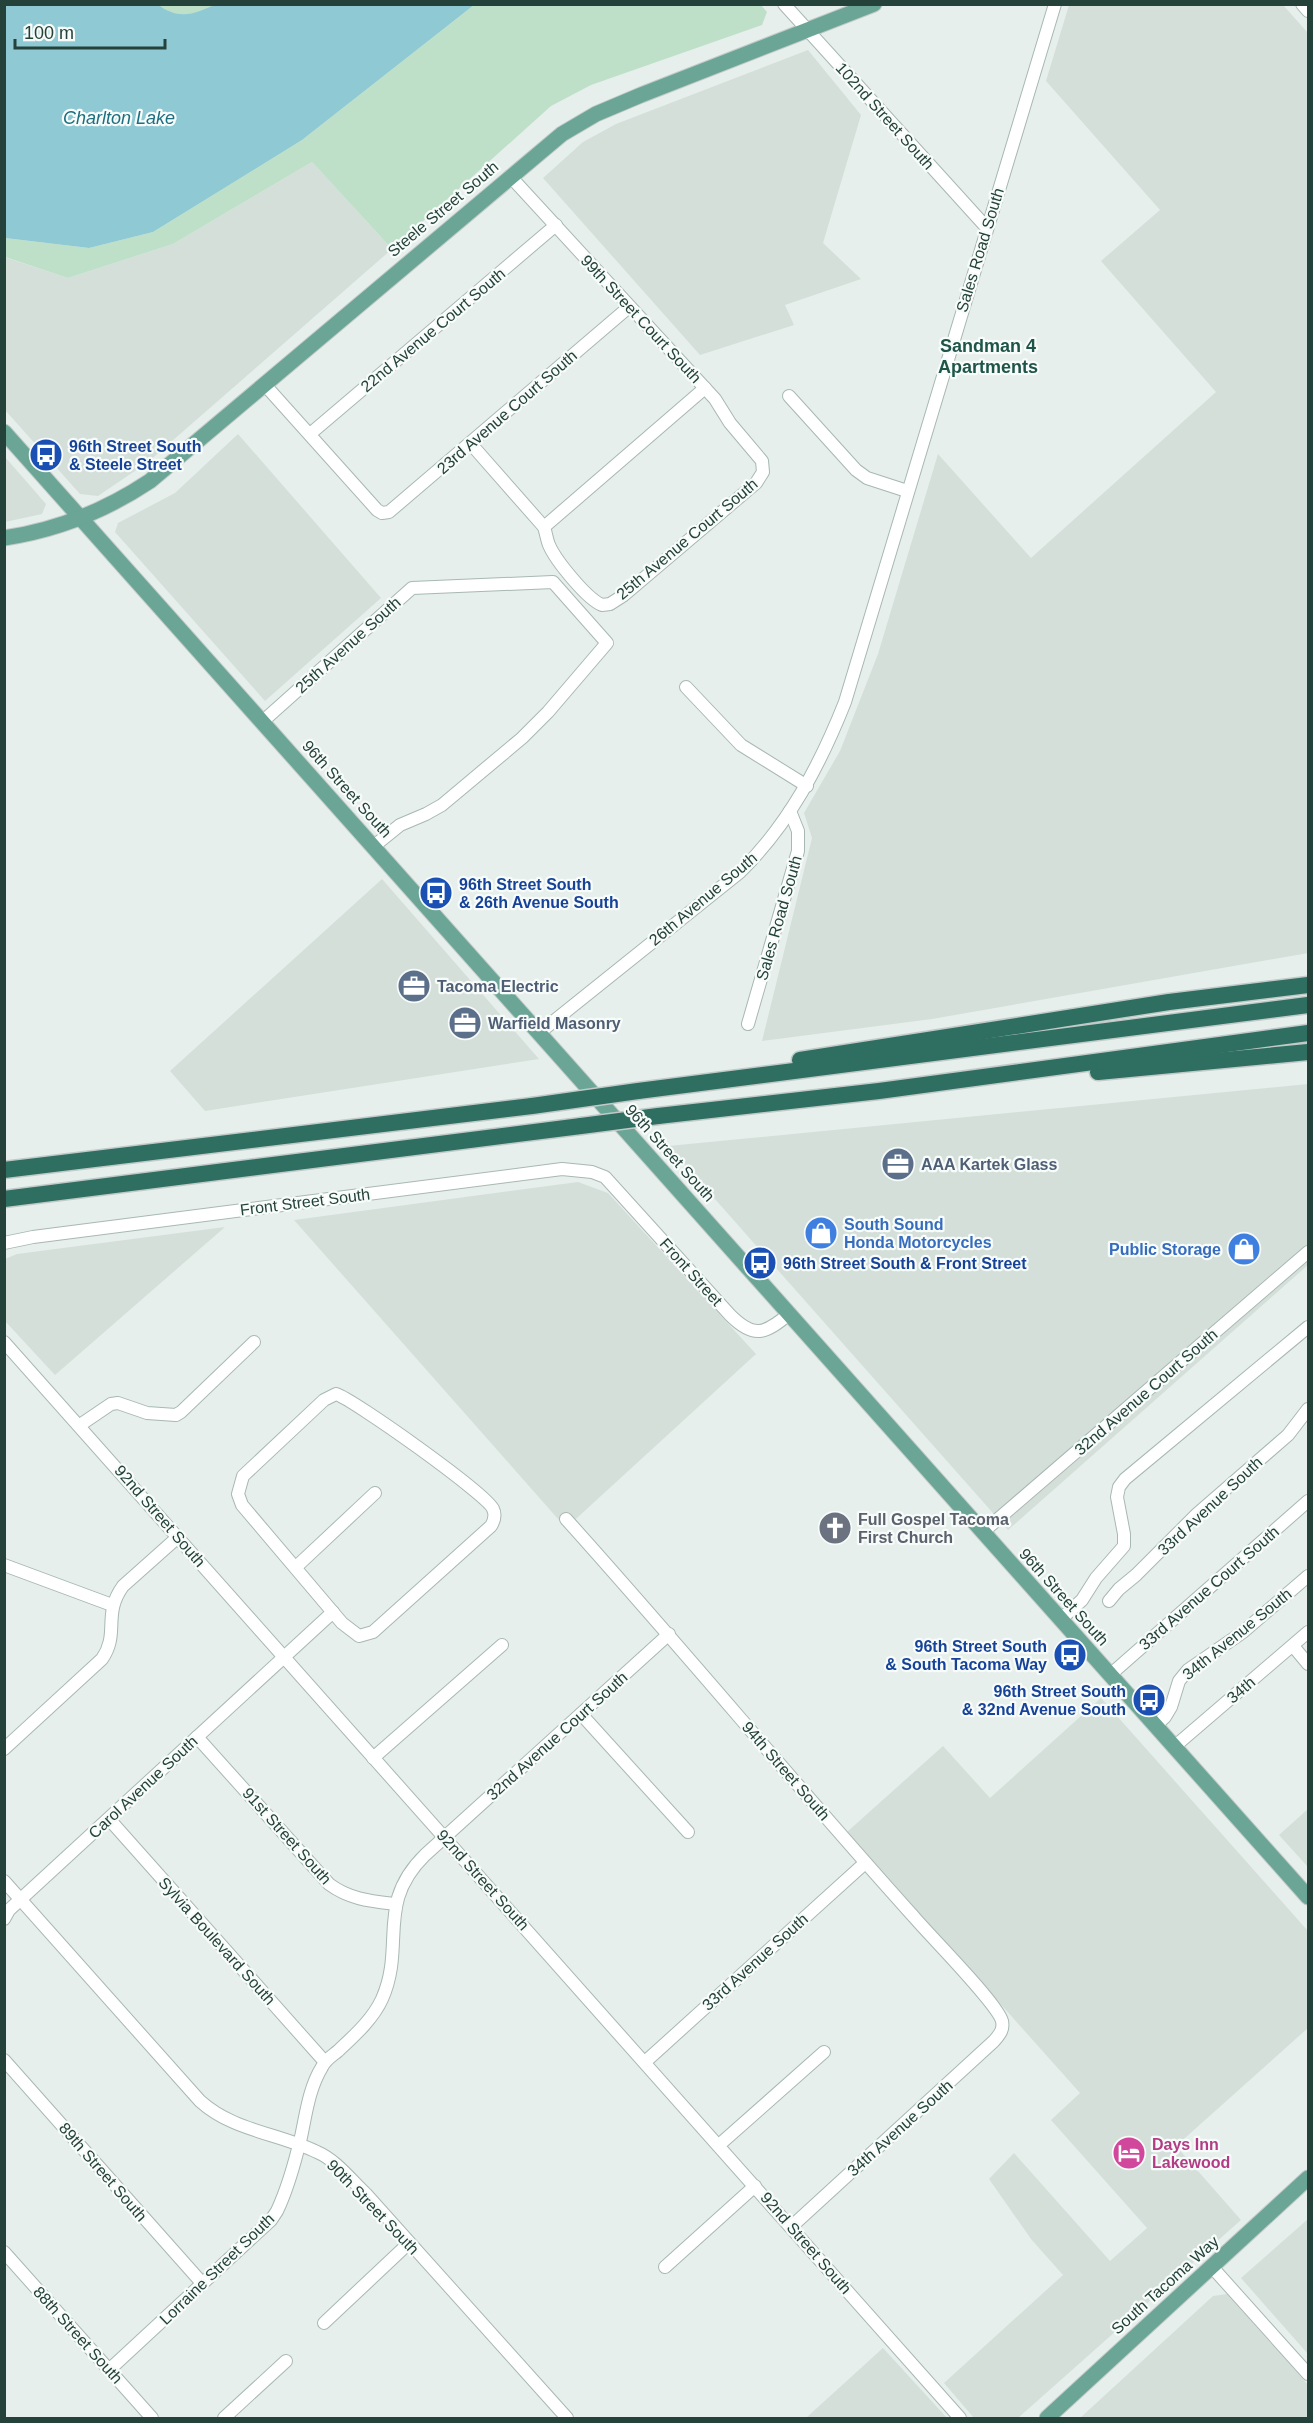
<svg xmlns="http://www.w3.org/2000/svg" width="1313" height="2423" font-family="Helvetica,sans-serif">
  <style>
    .built { fill: #d4dfda }
    .green { fill: #bfe0c8 }
    .water { fill: #8ec9d4 }
    .lines { fill: none; stroke-linecap: round; stroke-linejoin: round }
    .minor-casing { stroke: #a8b8b2; stroke-width: 14 }
    .major-casing { stroke: #c2cac8; stroke-width: 17 }
    .highway-casing { stroke: #c2cac8; stroke-width: 19 }
    .minor { stroke: #fff; stroke-width: 12 }
    .major { stroke: #6aa596; stroke-width: 15 }
    .highway { stroke: #2f6f62; stroke-width: 16 }
    .highway-bridge-casing { stroke: #c2cac8; stroke-width: 19; stroke-linecap: butt }
    .highway-bridge { stroke: #2f6f62; stroke-width: 16 }
    .labels { text-anchor: middle; dominant-baseline: central; stroke-width: 4.5; stroke-linejoin: round; paint-order: stroke }
    .street-label { font-size: 16px; fill: #24423a; stroke: #f7fbf9 }
    .transit-label { font-size: 16px; font-weight: bold; fill: #164399; stroke: #f7fbf9; text-anchor: start }
    .service-label { font-size: 16px; font-weight: bold; fill: #4e5e75; stroke: #f7fbf9; text-anchor: start }
    .shop-label { font-size: 16px; font-weight: bold; fill: #366cbe; stroke: #f7fbf9; text-anchor: start }
    .worship-label { font-size: 16px; font-weight: bold; fill: #5b616d; stroke: #f7fbf9; text-anchor: start }
    .hotel-label { font-size: 16px; font-weight: bold; fill: #b23c85; stroke: #f7fbf9; text-anchor: start }
    .water-label { font-size: 18px; font-style: italic; fill: #1c6f80; stroke: #f7fbf9 }
    .neighbourhood-label { font-size: 18px; font-weight: bold; fill: #1f5548; stroke: #f7fbf9 }
  </style>
  <rect width="100%" height="100%" fill="#e6efeb"/>
  <g class="built">
    <polygon points="1069,5 1283,5 1308,33 1308,953 932,1019 762,1041 812,838 804,813 840,751 878,654 938,454 1031,558 1216,392 1101,261 1160,210 1046,81"/>
    <polygon points="808,50 861,115 823,243 861,279 785,305 794,325 700,355 543,178 583,142 616,124"/>
    <polygon points="312,162 392,249 148,462 98,496 80,494 5,410 4,257 68,278 173,244"/>
    <polygon points="238,434 381,598 265,701 115,532 118,523 175,493"/>
    <polygon points="5,457 46,504 42,514 5,522"/>
    <polygon points="382,879 539,1059 205,1111 170,1071"/>
    <polygon points="1308,1084 1308,1265 1008,1530 668,1146"/>
    <polygon points="578,1182 608,1193 756,1354 566,1528 294,1220"/>
    <polygon points="225,1227 55,1375 5,1321 5,1259 17,1254"/>
    <polygon points="1101,1698 1308,1931 1308,2028 1176,2146 1241,2220 1018,2418 974,2418 944,2383 1063,2275 1031,2239 989,2179 1014,2153 1110,2261 1147,2228 1051,2120 1080,2093 847,1832 943,1746 990,1798"/>
    <polygon points="1308,1809 1308,1867 1279,1835"/>
    <polygon points="1308,2219 1308,2354 1241,2278"/>
    <polygon points="1227,2294 1308,2385 1308,2418 1080,2418 1213,2296"/>
    <polygon points="883,2348 947,2418 806,2418"/>
  </g>
  <g class="green">
    <polygon points="760,4 767,12 762,25 591,85 551,106 392,249 312,162 173,244 68,278 5,257 5,238 89,248 153,232 302,140 474,5"/>
    <path d="M157,5h59c-22,10 -38,15 -59,0z"/>
  </g>
  <path class="water" d="M157,4c21,16 37,11 59,0l258,1 -172,135 -149,92 -64,16 -84,-10v-233z"/>
  <g class="lines">
    <g class="minor-casing">
      <g id="minor">
        <polyline points="784,4 987,228"/>
        <polyline points="1302,4 1308,11"/>
        <polyline points="265,385 377,510 382,513 389,512 629,307"/>
        <polyline points="789,396 856,470 867,478 907,491"/>
        <polyline points="310,434 556,225"/>
        <path d="M471,444l73,83c2,6 3,13 5,18 7,16 38,54 53,60l8,-1 14,-9 132,-112 7,-11 -1,-11 -32,-38 -15,-24 -205,-223"/>
        <polyline points="544,527 705,388"/>
        <polyline points="686,687 741,745 807,786"/>
        <polyline points="262,722 412,588 553,582 607,643 548,712 522,738 442,805 426,814 400,825 374,846"/>
        <polyline points="748,1024 798,851 798,831 790,811"/>
        <path d="M539,1033l201,-161c49,-48 80,-107 105,-170l210,-698"/>
        <path d="M4,1243l29,-6 529,-68 30,3 13,5 125,138c24,24 35,19 59,-1"/>
        <polyline points="4,1342 960,2418"/>
        <path d="M336,1394c17,5 152,101 157,115 3,6 1,12 -2,17l-118,106 -14,4 -17,-13 -100,-118 -4,-11 5,-18 81,-76z"/>
        <polyline points="80,1425 111,1404 118,1403 147,1413 176,1415 181,1412 254,1342"/>
        <path d="M566,1519c118,131 230,267 348,398 16,19 83,86 88,104 2,9 -3,14 -8,20l-203,186"/>
        <polyline points="983,1532 1308,1252"/>
        <polyline points="4,1565 112,1605"/>
        <polyline points="296,1567 375,1493"/>
        <polyline points="1109,1601 1119,1589 1136,1575 1197,1514 1288,1435 1308,1409"/>
        <polyline points="1060,1620 1082,1600 1096,1578 1124,1546 1124,1534 1117,1497 1119,1487 1125,1479 1308,1327"/>
        <polyline points="1293,1646 1308,1664"/>
        <polyline points="1110,1675 1308,1501"/>
        <polyline points="581,1714 688,1832"/>
        <polyline points="1155,1726 1165,1717 1171,1707 1179,1681 1188,1670 1243,1632 1308,1576"/>
        <path d="M197,1737l132,147c20,15 41,17 66,20"/>
        <polyline points="1174,1747 1308,1632"/>
        <path d="M4,1749l98,-90c18,-26 0,-44 21,-73l55,-49"/>
        <polyline points="373,1758 502,1645"/>
        <polyline points="109,1819 325,2062"/>
        <path d="M4,1881l196,220c33,30 78,32 117,51 19,8 34,28 49,42l201,224"/>
        <polyline points="4,1919 9,1910 333,1612"/>
        <polyline points="4,2060 202,2283"/>
        <polyline points="645,2062 865,1863"/>
        <polyline points="719,2145 824,2052"/>
        <polyline points="4,2252 152,2418"/>
        <polyline points="665,2267 755,2186"/>
        <polyline points="1212,2267 1308,2374"/>
        <polyline points="324,2323 409,2243"/>
        <path d="M109,2370l162,-150 6,-9c11,-23 18,-49 24,-74 5,-23 8,-49 21,-70 3,-7 10,-11 16,-16 16,-15 35,-32 44,-52 24,-54 -7,-95 43,-144l244,-221"/>
        <polyline points="224,2418 286,2361"/>
      </g>
    </g>
    <g class="major-casing">
      <g id="major">
        <polyline points="4,432 1308,1897"/>
        <path d="M4,538c54,-8 101,-27 146,-57l412,-347 34,-20 45,-19 233,-91"/>
        <polyline points="1047,2418 1308,2178"/>
      </g>
    </g>
    <g class="highway-casing">
      <g id="highway">
        <polyline points="800,1060 1169,1002 1308,985"/>
        <polyline points="1098,1072 1308,1052"/>
        <polyline points="638,1091 1308,1005"/>
        <polyline points="658,1116 879,1091 1308,1033"/>
        <polyline points="4,1170 532,1106"/>
        <polyline points="4,1199 581,1126"/>
      </g>
    </g>
    <use href="#minor" class="minor"/>
    <use href="#major" class="major"/>
    <use href="#highway" class="highway"/>
    <g class="highway-bridge-casing">
      <g id="highway-bridge">
        <polyline points="532,1106 638,1091"/>
        <polyline points="581,1126 658,1116"/>
      </g>
    </g>
    <use href="#highway-bridge" class="highway-bridge"/>
  </g>
  <defs>
    <g id="bus-disc" transform="scale(1.725)"><circle r="9.5" fill="#1a4fb4" stroke="#f7fbf9"/><path d="M-5-6H5V4H4V6H2V4H-2V6H-4V4H-5ZM-3.5-4V0h7V-4ZM-3.5 1.2v1.5H-2V1.2ZM2 1.2v1.5H3.5V1.2Z" fill="#fff"/></g>
    <g id="office-disc" transform="scale(1.725)"><circle r="9.5" fill="#5c6f8a" stroke="#f7fbf9"/><path d="M-6-3h4V-5.5h4V-3h4V5H-6ZM-1-4.5V-3h2v-1.5ZM-6 0V1H6V0Z" fill="#fff"/></g>
    <g id="shop-disc" transform="scale(1.725)"><circle r="9.5" fill="#3f7fe0" stroke="#f7fbf9"/><path d="M-5-2.5h2.3a2.7 3.5 0 0 1 5.4 0H5L5.5 6h-11ZM-1.5-2.5h3a1.5 2.3 0 0 0-3 0Z" fill="#fff"/></g>
    <g id="church-disc" transform="scale(1.725)"><circle r="9.5" fill="#6b7280" stroke="#f7fbf9"/><path d="M-1.2-6h2.4v3.5h3.3v2.4h-3.3V6h-2.4V-.1h-3.3v-2.4h3.3Z" fill="#fff"/></g>
    <g id="hotel-disc" transform="scale(1.725)"><circle r="9.5" fill="#d1479c" stroke="#f7fbf9"/><path d="M-6-4.5h1.5V1H6V5H4.5V3h-9V5H-6ZM-4 0a1.8 1.8 0 1 1 3.6 0ZM.5 0V-2.5h3Q6-2.5 6 0Z" fill="#fff"/></g>
  </defs>
  <g fill-rule="evenodd">
    <use href="#bus-disc" x="46" y="455"/>
    <use href="#bus-disc" x="436" y="893"/>
    <use href="#office-disc" x="414" y="986"/>
    <use href="#office-disc" x="465" y="1023"/>
    <use href="#office-disc" x="898" y="1164"/>
    <use href="#shop-disc" x="821" y="1233"/>
    <use href="#shop-disc" x="1244" y="1249"/>
    <use href="#bus-disc" x="760" y="1263"/>
    <use href="#church-disc" x="835" y="1528"/>
    <use href="#bus-disc" x="1070" y="1655"/>
    <use href="#bus-disc" x="1149" y="1700"/>
    <use href="#hotel-disc" x="1129" y="2153"/>
  </g>
  <g class="labels">
    <g class="street-label">
      <text transform="translate(885 116) rotate(48)">102nd Street South</text>
      <text transform="translate(443 209) rotate(-40)">Steele Street South</text>
      <text transform="translate(980 250) rotate(-73)">Sales Road South</text>
      <text transform="translate(641 319) rotate(47)">99th Street Court South</text>
      <text transform="translate(433 330) rotate(-40)">22nd Avenue Court South</text>
      <text transform="translate(507 412) rotate(-41)">23rd Avenue Court South</text>
      <text transform="translate(687 539) rotate(-40)">25th Avenue Court South</text>
      <text transform="translate(348 645) rotate(-42)">25th Avenue South</text>
      <text transform="translate(347 789) rotate(48)">96th Street South</text>
      <text transform="translate(703 899) rotate(-40)">26th Avenue South</text>
      <text transform="translate(779 918) rotate(-74)">Sales Road South</text>
      <text transform="translate(670 1153) rotate(48)">96th Street South</text>
      <text transform="translate(305 1202) rotate(-7)">Front Street South</text>
      <text transform="translate(691 1272) rotate(48)">Front Street</text>
      <text transform="translate(1146 1392) rotate(-41)">32nd Avenue Court South</text>
      <text transform="translate(1210 1506) rotate(-43)">33rd Avenue South</text>
      <text transform="translate(160 1516) rotate(49)">92nd Street South</text>
      <text transform="translate(1209 1588) rotate(-41)">33rd Avenue Court South</text>
      <text transform="translate(1064 1597) rotate(48)">96th Street South</text>
      <text transform="translate(1237 1634) rotate(-39)">34th Avenue South</text>
      <text transform="translate(1241 1690) rotate(-41)">34th</text>
      <text transform="translate(557 1736) rotate(-42)">32nd Avenue Court South</text>
      <text transform="translate(786 1771) rotate(49)">94th Street South</text>
      <text transform="translate(143 1787) rotate(-43)">Carol Avenue South</text>
      <text transform="translate(287 1836) rotate(48)">91st Street South</text>
      <text transform="translate(483 1880) rotate(48)">92nd Street South</text>
      <text transform="translate(217 1941) rotate(48)">Sylvia Boulevard South</text>
      <text transform="translate(755 1962) rotate(-42)">33rd Avenue South</text>
      <text transform="translate(900 2128) rotate(-42)">34th Avenue South</text>
      <text transform="translate(103 2172) rotate(49)">89th Street South</text>
      <text transform="translate(373 2207) rotate(46)">90th Street South</text>
      <text transform="translate(806 2243) rotate(49)">92nd Street South</text>
      <text transform="translate(217 2269) rotate(-44)">Lorraine Street South</text>
      <text transform="translate(1165 2285) rotate(-42)">South Tacoma Way</text>
      <text transform="translate(78 2335) rotate(48)">88th Street South</text>
    </g>
    <g class="transit-label">
      <text x="69" y="446">96th Street South<tspan x="69" dy="18">&amp; Steele Street</tspan></text>
      <text x="459" y="884">96th Street South<tspan x="459" dy="18">&amp; 26th Avenue South</tspan></text>
      <text x="783" y="1263">96th Street South &amp; Front Street</text>
      <text x="1047" y="1646" text-anchor="end">96th Street South<tspan x="1047" dy="18">&amp; South Tacoma Way</tspan></text>
      <text x="1126" y="1691" text-anchor="end">96th Street South<tspan x="1126" dy="18">&amp; 32nd Avenue South</tspan></text>
    </g>
    <g class="service-label">
      <text x="437" y="986">Tacoma Electric</text>
      <text x="488" y="1023">Warfield Masonry</text>
      <text x="921" y="1164">AAA Kartek Glass</text>
    </g>
    <g class="shop-label">
      <text x="844" y="1224">South Sound<tspan x="844" dy="18">Honda Motorcycles</tspan></text>
      <text x="1221" y="1249" text-anchor="end">Public Storage</text>
    </g>
    <g class="worship-label">
      <text x="858" y="1519">Full Gospel Tacoma<tspan x="858" dy="18">First Church</tspan></text>
    </g>
    <g class="hotel-label">
      <text x="1152" y="2144">Days Inn<tspan x="1152" dy="18">Lakewood</tspan></text>
    </g>
    <g class="water-label">
      <text x="119" y="118">Charlton Lake</text>
    </g>
    <g class="neighbourhood-label">
      <text x="988" y="346">Sandman 4<tspan x="988" dy="21">Apartments</tspan></text>
    </g>
  </g>
  <rect width="1313" height="2423" fill="none" stroke="#24423a" stroke-width="12"/>
  <path d="M15 39v9h150v-9" fill="none" stroke="#24423a" stroke-width="3"/>
  <text x="24" y="39" font-size="18" fill="#24423a" stroke="#f7fbf9" stroke-width="4.5" paint-order="stroke">100 m</text>
</svg>
